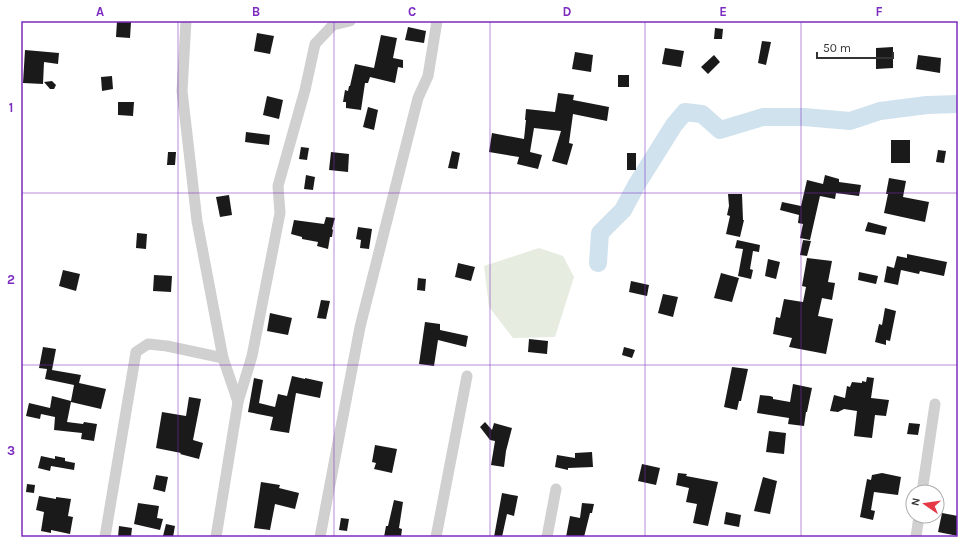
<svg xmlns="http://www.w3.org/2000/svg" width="979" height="558" font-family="Karla,sans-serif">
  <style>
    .green { fill: #e6ecdf }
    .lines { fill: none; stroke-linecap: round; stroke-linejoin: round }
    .river { stroke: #cfe2ee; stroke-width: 18 }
    .building { fill: #1a1a1a }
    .street { stroke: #d0d0d0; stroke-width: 11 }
    .grid { fill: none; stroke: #7b2cbf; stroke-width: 1; stroke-opacity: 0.55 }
    .neatline { fill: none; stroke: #7b2cbf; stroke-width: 1.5 }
    .grid-label { font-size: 13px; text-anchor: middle; font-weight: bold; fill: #7b2cbf }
  </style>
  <rect width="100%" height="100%" fill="#fff"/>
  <polygon class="green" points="539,248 563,256 574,277 555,337 513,338 489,307 484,266"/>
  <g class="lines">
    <polyline class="river" points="598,263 600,233 623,210 637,184 674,125 685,112 702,114 720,130 763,117 804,117 850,121 880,111 927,105 958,104"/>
  </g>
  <g class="building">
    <polygon points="117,21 131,22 130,38 116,37"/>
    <polygon points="408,27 426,31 424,43 405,40"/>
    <polygon points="715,28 723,29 722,39 714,39"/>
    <polygon points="257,33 274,36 270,54 254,51"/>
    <polygon points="381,35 397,38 393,58 403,60 403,68 398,67 395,83 370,77 368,83 365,83 361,110 346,108 346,102 343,102 345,90 348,91 349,86 350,86 355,64 374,68"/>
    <polygon points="762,41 771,42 766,65 758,63"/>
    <polygon points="893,47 893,68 876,69 876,48"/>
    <polygon points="665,48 684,51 681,67 662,64"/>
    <polygon points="25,50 59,53 58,64 44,62 43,84 23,83"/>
    <polygon points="575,52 593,55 591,72 572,69"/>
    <polygon points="714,55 720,62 708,74 701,67"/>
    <polygon points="918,55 941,58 940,73 916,69"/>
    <rect x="618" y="75" width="11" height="12"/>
    <polygon points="112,76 113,89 102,91 101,77"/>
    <polygon points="52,81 56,85 54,89 50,89 44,82"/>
    <polygon points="558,93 574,95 573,100 609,107 607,121 573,114 569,143 573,144 567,165 552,161 561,131 534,128 530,152 542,155 538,169 517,164 519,157 489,152 492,133 524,139 526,120 525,120 526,109 555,112"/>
    <polygon points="267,96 283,100 279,119 263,115"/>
    <polygon points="118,102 134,102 133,116 118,115"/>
    <polygon points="368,107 378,110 374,130 363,127"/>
    <polygon points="246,132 270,135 269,145 245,142"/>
    <rect x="891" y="140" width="19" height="23"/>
    <polygon points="301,147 309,148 307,160 299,159"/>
    <polygon points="938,150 946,151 944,163 936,162"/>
    <polygon points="452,151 460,153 457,169 448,168"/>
    <polygon points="168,152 176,152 175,165 167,165"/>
    <polygon points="331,152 349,154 348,172 329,170"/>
    <rect x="627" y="153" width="9" height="17"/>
    <polygon points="306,175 315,177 313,190 304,189"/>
    <polygon points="825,175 839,179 839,182 861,185 859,196 836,193 835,199 820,196 810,240 800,238 803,224 798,223 799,215 780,210 782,202 801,206 807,180 823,184"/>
    <polygon points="889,178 906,181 903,197 929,202 925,222 884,213 888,194 886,194"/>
    <polygon points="728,194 742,194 743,220 744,220 740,237 726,234 730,216 727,215 729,206"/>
    <polygon points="229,195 232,215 220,217 216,197"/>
    <polygon points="326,217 335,218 332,229 333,230 332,237 330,237 328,249 317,246 318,242 302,239 302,237 291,234 294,220 324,224"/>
    <polygon points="868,222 887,227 885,235 865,231"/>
    <polygon points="358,227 372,229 369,249 360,248 361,240 356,239"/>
    <polygon points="137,233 147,234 146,249 136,248"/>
    <polygon points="737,240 760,245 759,252 753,251 750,269 753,270 751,279 738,276 743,249 735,248"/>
    <polygon points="803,240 811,241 807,256 800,255"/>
    <polygon points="907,254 947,262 944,276 920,271 919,274 901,270 898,285 884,282 887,266 894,268 897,256 907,258"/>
    <polygon points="807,258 832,261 828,282 835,283 832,300 822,298 818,316 833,319 826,354 789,347 792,338 773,334 776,317 780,318 784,299 803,302 806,287 802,286"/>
    <polygon points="768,259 780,262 776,279 765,276"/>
    <polygon points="458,263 475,267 471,281 455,277"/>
    <polygon points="63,270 80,274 76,291 59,286"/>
    <polygon points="859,272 878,276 876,284 858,280"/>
    <polygon points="721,273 739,278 732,302 714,298"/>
    <polygon points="154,275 172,276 171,292 153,291"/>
    <polygon points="418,278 426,279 425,291 417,290"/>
    <polygon points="631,281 649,285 647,296 629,292"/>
    <polygon points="663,294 678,297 673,317 658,313"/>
    <polygon points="321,300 330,301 326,319 317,318"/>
    <polygon points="885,308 896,311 890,341 886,340 886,345 875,342 879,324 882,325"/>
    <polygon points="270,313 292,318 288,335 267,331"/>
    <polygon points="425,322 440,324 440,330 468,336 466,347 438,340 434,366 419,364"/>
    <polygon points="529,339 548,341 547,354 528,352"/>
    <polygon points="43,347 56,349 52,370 81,375 79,383 106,389 101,409 71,402 67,422 83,424 84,422 97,424 94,441 81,439 82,433 54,430 55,417 41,414 40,419 26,416 29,403 50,408 52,396 71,401 74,385 45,379 47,369 39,368"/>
    <polygon points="624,347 635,350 632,358 622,355"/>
    <polygon points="732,367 748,369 741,401 739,401 737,410 724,407"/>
    <polygon points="292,376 305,379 305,378 323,382 320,398 296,393 289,433 270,430 273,417 248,412 254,378 263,380 259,403 275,407 278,394 287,396"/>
    <polygon points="867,377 874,378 871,398 889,400 886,416 875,415 872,438 854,436 857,411 844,409 838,412 830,411 834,395 845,398 847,386 850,387 852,382 862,383 862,381 866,382"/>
    <polygon points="793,384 812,388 807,412 806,412 804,426 788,424 789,418 757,413 760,395 770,396 773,397 773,399 790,402"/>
    <polygon points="189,397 201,399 193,440 203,443 199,459 180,454 181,453 156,448 162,412 186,416"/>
    <polygon points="485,422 492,430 494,423 512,428 506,451 504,467 491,465 495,441 490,440 480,427"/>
    <polygon points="909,423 920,424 918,435 907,434"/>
    <polygon points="769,431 786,433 784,454 766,452"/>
    <polygon points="375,445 397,449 392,473 374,469 376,463 372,462"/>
    <polygon points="592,452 593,467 568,468 568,470 555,467 557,455 575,458 575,453"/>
    <polygon points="41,456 55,459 55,456 65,458 65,461 75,463 74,470 51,466 50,471 38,468"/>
    <polygon points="642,464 660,468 656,485 638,481"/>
    <polygon points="678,473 687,474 686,476 718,482 708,526 693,523 697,504 686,502 689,488 676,485"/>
    <polygon points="882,473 901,477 898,495 874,492 871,510 875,511 873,520 860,517 867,479 871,480 872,475"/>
    <polygon points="156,475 168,477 165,492 153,489"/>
    <polygon points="763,477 777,481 770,514 754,511"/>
    <polygon points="261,482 280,485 279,488 299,493 295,509 275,504 270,530 254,528"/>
    <polygon points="27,484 35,485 34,493 26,492"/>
    <polygon points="502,493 518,496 514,516 507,514 502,537 494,537"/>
    <polygon points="39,496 56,499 56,497 71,499 68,516 73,517 70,534 51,530 51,533 41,531 44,512 36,510"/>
    <polygon points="394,500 403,502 399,528 402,529 401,537 384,537 386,526 388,526"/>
    <polygon points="138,503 159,506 157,518 163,519 160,530 134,524"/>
    <polygon points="582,503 594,504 592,513 590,513 584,537 566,537 570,516 580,518"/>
    <polygon points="726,512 741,515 739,527 724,524"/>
    <polygon points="942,513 958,516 958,536 938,532"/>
    <polygon points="341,518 349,519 347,531 339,530"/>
    <polygon points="166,524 175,526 173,537 163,536"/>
    <polygon points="119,526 132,528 131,537 118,537"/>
  </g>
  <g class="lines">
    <g class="street">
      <polyline points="186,21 182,91 197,221 223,358 238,402"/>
      <polyline points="922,492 935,404"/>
      <polyline points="105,537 136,352 148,344 167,346 223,358"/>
      <polyline points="216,537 238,402 252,356 280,213 278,186 305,90 315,44 333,25 350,21"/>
      <polyline points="320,537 360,327 418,98 428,76 437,21"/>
      <polyline points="436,537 467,376"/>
      <polyline points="547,537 556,489"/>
      <polyline points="916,537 919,516"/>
    </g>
  </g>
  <path class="grid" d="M178,21v516M334,21v516M490,21v516M645,21v516M801,21v516M21,193h937M21,365h937"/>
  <rect width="979" height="558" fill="none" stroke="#ffffff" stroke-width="44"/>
  <g transform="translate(925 504) rotate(283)"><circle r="19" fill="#ffffff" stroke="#adadad"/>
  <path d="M0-3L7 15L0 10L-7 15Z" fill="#e63946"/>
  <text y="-6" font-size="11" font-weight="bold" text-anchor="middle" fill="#333333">N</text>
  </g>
  <path d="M817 52v6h76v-6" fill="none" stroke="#333333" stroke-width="2"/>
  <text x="823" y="52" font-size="12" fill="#333333" stroke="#ffffff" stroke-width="3" paint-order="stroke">50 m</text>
  <rect x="22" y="22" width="935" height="514" class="neatline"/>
  <g class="grid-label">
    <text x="100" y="16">A</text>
    <text x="256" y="16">B</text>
    <text x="412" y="16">C</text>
    <text x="567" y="16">D</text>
    <text x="723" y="16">E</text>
    <text x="879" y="16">F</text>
    <text x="11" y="112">1</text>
    <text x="11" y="284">2</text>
    <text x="11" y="455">3</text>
  </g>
</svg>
